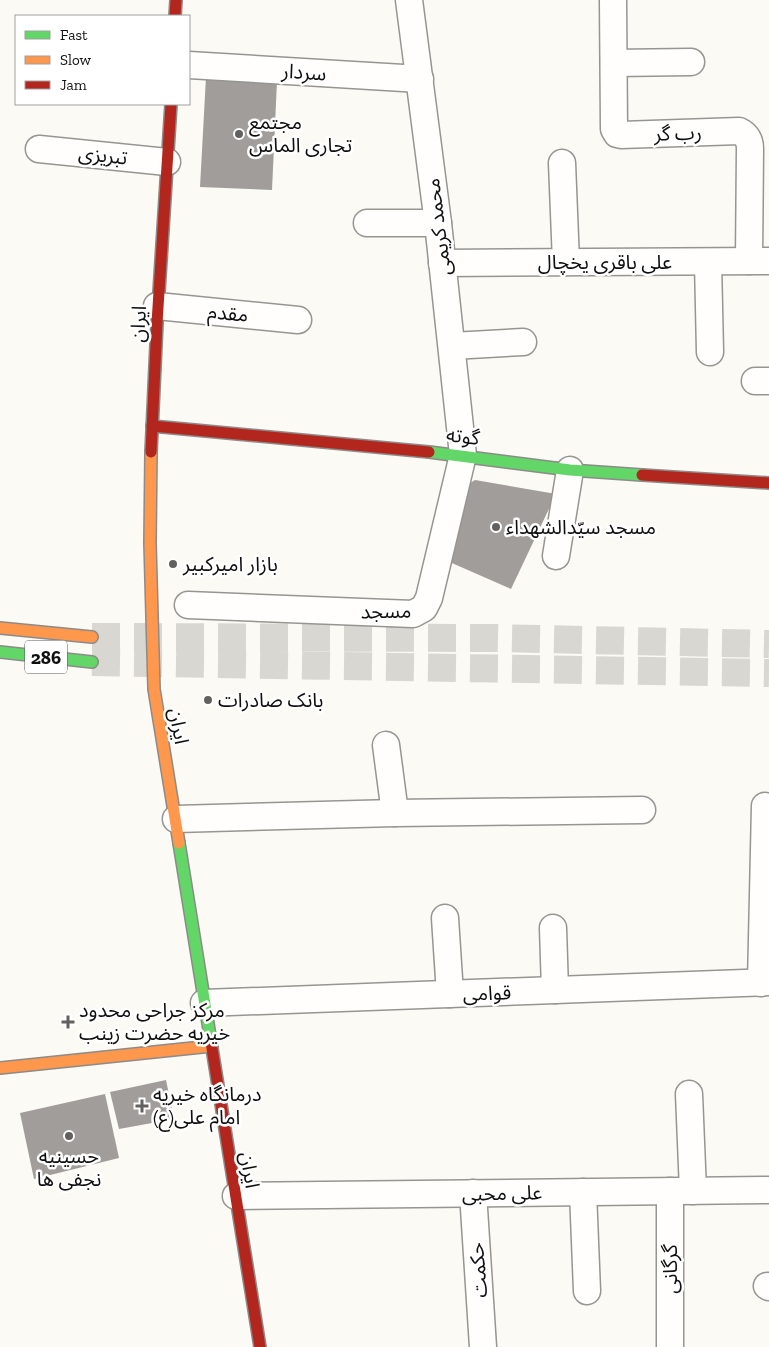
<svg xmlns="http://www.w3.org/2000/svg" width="769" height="1347" font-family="'Zilla Slab','Noto Sans Arabic',serif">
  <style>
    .building { fill: #a09d9a }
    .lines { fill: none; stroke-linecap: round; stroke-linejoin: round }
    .primary-tunnel { stroke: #d8d7d2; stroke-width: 28; stroke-dasharray: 28 14; stroke-linecap: butt }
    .street-casing { stroke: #969592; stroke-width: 29 }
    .fast-casing { stroke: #8c8b89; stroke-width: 14 }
    .slow-casing { stroke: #8c8b89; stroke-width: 14 }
    .jam-casing { stroke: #8c8b89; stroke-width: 14 }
    .street { stroke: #fffefd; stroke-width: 26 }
    .fast { stroke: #63d668; stroke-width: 11 }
    .slow { stroke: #ff974d; stroke-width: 11 }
    .jam { stroke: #b3261e; stroke-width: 11 }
    .poi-dot { fill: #62615f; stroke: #fff; stroke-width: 2 }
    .labels { text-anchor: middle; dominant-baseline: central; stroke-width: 5; stroke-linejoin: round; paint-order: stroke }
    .shield { fill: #fff; stroke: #575757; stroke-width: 1 }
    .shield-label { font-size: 19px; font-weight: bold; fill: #0f0f0f }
    .street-label { font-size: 20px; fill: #0f0f0f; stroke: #fff }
    .poi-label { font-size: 20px; fill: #0f0f0f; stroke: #fff; text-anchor: start }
  </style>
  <rect width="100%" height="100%" fill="#fcfaf4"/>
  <g class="building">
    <polygon points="206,77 277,81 272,190 200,187"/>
    <polygon points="475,480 556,494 511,589 445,560 459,490"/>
    <polygon points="166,1080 174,1119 119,1129 110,1092"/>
    <polygon points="105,1094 119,1158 34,1179 20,1113"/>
  </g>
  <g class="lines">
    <g class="primary-tunnel">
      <polyline points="92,637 495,638 769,644"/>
      <polyline points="92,662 769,673"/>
    </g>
    <g class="street-casing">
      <g id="street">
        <path d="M613,0l1,129 3,5 4,1 118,-4c8,4 11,9 11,18l-1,112"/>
        <polyline points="614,63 691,62"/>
        <polyline points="189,65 420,79"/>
        <polyline points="39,149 167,162"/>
        <polyline points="562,163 566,262"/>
        <polyline points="367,223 438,223"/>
        <polyline points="708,262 710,352"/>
        <polyline points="442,263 769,261"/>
        <polyline points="157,306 298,320"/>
        <polyline points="452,346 523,342"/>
        <polyline points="755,381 769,381"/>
        <polyline points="556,556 570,470"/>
        <polyline points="188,605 413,614 424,608 429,598 463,455 438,223 409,0"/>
        <polyline points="386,745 395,813"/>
        <polyline points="176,819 395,813 642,810"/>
        <polyline points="445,918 450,994"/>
        <polyline points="553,928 555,990"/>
        <polyline points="761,983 765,806"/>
        <polyline points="204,1003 769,982"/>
        <polyline points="689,1094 693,1191"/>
        <polyline points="670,1191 670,1347"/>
        <polyline points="583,1192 587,1291"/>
        <polyline points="473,1193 483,1347"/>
        <polyline points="236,1196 769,1190"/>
        <polyline points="767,1286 769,1287"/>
      </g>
    </g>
    <g class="fast-casing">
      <g id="fast">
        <polyline points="429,452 570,470 642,475"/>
        <polyline points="0,652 92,662"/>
        <polyline points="179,843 211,1042"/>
      </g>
    </g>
    <g class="slow-casing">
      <g id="slow">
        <polyline points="151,452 150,543 154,689 179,843"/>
        <polyline points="0,628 92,637"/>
        <polyline points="0,1068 212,1046"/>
      </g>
    </g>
    <g class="jam-casing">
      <g id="jam">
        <polyline points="175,16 176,0"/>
        <polyline points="152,426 429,452"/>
        <polyline points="151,452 157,323 171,104"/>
        <polyline points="642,475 769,483"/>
        <polyline points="211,1042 260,1347"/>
      </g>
    </g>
    <use href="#street" class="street"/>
    <use href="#fast" class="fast"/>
    <use href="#slow" class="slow"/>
    <use href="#jam" class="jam"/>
  </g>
  <g class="poi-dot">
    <circle cx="239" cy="134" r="5"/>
    <circle cx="496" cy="527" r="5"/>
    <circle cx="173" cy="564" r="5"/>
    <circle cx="208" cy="700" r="5"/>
    <path d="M65.5 1014.5h5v5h5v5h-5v5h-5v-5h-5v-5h5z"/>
    <path d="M139.5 1098.5h5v5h5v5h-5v5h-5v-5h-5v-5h5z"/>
    <circle cx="69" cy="1136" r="5"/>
  </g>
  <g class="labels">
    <rect class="shield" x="25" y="640.5" width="42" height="33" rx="4"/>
    <g class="shield-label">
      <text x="46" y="657">286</text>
    </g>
    <g class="street-label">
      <text transform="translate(304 72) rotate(4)">سردار</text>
      <text transform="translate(678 133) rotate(-2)">رب گر</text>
      <text transform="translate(103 155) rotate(6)">تبریزی</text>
      <text transform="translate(438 227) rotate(-97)">محمد کریمی</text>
      <text x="605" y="262">علی باقری یخچال</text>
      <text transform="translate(228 313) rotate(5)">مقدم</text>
      <text transform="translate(138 324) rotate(-87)">ایران</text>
      <text transform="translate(463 436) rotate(7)">گوته</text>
      <text transform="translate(386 611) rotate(-1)">مسجد</text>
      <text transform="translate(179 726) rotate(80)">ایران</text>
      <text transform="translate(487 993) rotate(-2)">قوامی</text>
      <text transform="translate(250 1170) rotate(81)">ایران</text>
      <text transform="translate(502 1193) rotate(-1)">علی محبی</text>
      <text transform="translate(670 1269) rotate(-90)">گرگانی</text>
      <text transform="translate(478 1270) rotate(-94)">حکمت</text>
    </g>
    <g class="poi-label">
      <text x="249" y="122">مجتمع<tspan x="249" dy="23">تجاری الماس</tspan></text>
      <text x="506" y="527">مسجد سیّدالشهداء</text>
      <text x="183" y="564">بازار امیرکبیر</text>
      <text x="218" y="700">بانک صادرات</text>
      <text x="79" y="1010">مرکز جراحی محدود<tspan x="79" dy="23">خیریه حضرت زینب</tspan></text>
      <text x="153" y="1094">درمانگاه خیریه<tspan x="153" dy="23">امام علی(ع)</tspan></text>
      <text x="69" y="1156" text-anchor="middle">حسینیه<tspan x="69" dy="23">نجفی ها</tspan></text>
    </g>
  </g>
  <rect x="15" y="15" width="175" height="90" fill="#ffffff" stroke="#9f9f9f"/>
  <rect x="25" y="31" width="25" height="8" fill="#63d668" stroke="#9f9f9f"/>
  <text x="60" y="40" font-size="15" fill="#0f0f0f">Fast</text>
  <rect x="25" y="56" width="25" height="8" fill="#ff974d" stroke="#9f9f9f"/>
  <text x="60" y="65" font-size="15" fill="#0f0f0f">Slow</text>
  <rect x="25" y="81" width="25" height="8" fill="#b3261e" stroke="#9f9f9f"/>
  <text x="60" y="90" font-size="15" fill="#0f0f0f">Jam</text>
</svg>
